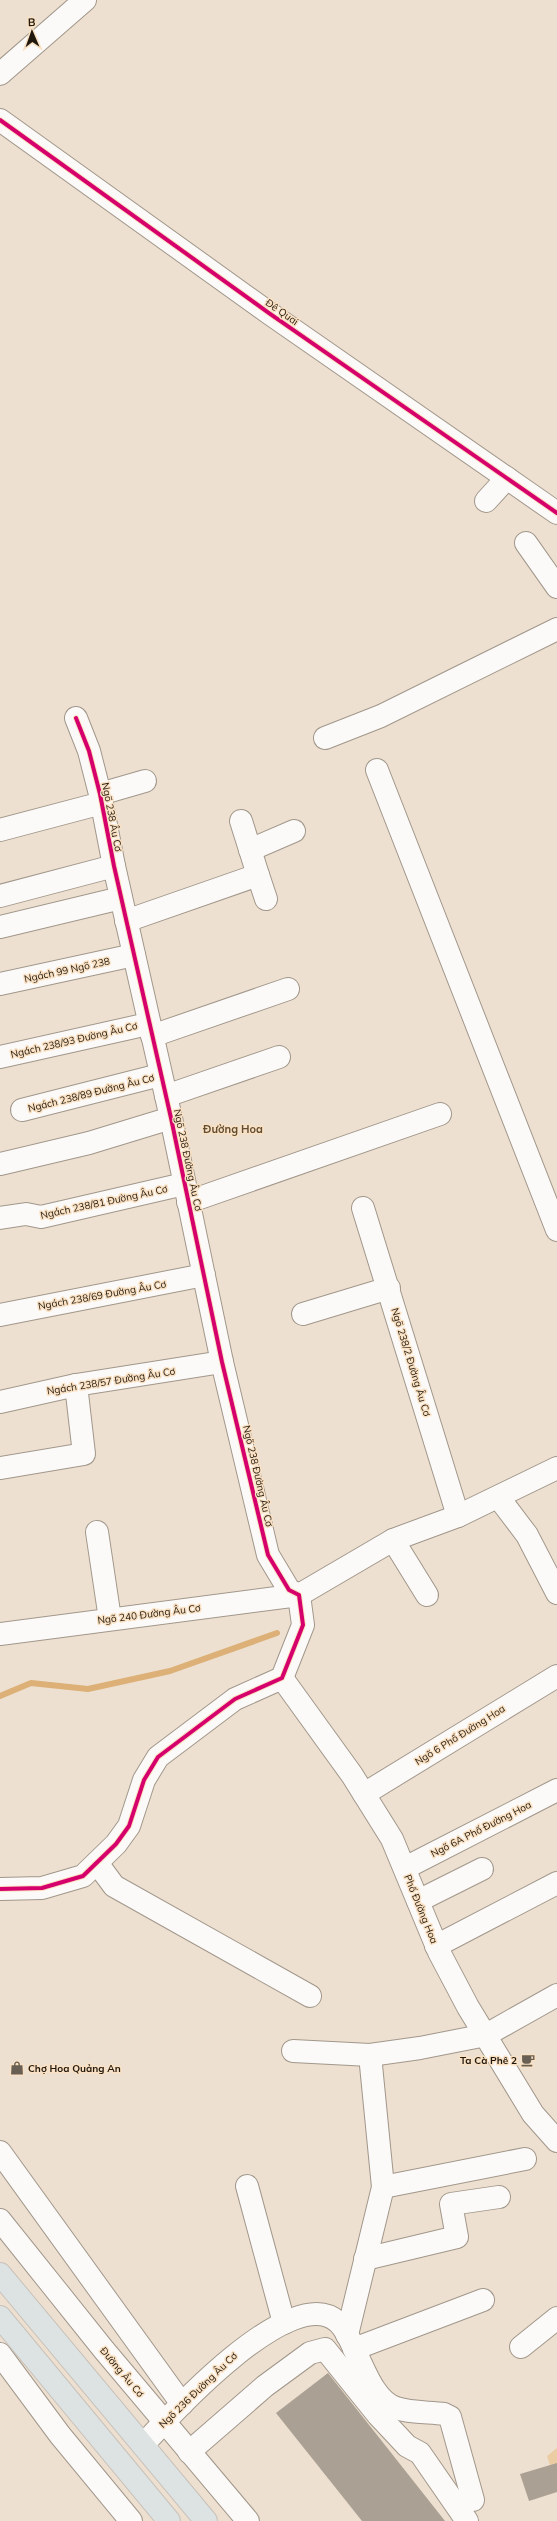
<svg xmlns="http://www.w3.org/2000/svg" width="557" height="2521" font-family="Mulish,sans-serif">
  <style>
    .green { fill: #eccca3 }
    .lines { fill: none; stroke-linecap: round; stroke-linejoin: round }
    .stream { stroke: #dcb076; stroke-width: 6 }
    .building { fill: #aaa093 }
    .minor-casing { stroke: #a1978b; stroke-width: 24 }
    .major-casing { stroke: #c8c1ba; stroke-width: 24 }
    .minor { stroke: #fcfaf8; stroke-width: 22 }
    .major { stroke: #dde3e2; stroke-width: 22 }
    .cycleway-casing { stroke: #fae1c3; stroke-width: 6 }
    .cycleway { stroke: #d6006c; stroke-width: 4 }
    .labels { text-anchor: middle; dominant-baseline: central; stroke-width: 3; stroke-linejoin: round; paint-order: stroke }
    .street-label { font-size: 10px; fill: #22190e; stroke: #fae1c3 }
    .poi-label { font-size: 10px; font-weight: bold; fill: #22190e; stroke: #fae1c3; text-anchor: end }
    .neighbourhood-label { font-size: 11px; font-weight: bold; fill: #624d33; stroke: #fae1c3 }
  </style>
  <rect width="100%" height="100%" fill="#ede0d0"/>
  <polygon class="green" points="557,2448 557,2486 547,2456"/>
  <g class="lines">
    <polyline class="stream" points="0,1696 31,1683 88,1689 170,1671 277,1633"/>
  </g>
  <g class="building">
    <polygon points="328,2373 445,2521 362,2521 276,2413"/>
    <polygon points="557,2463 557,2492 529,2501 520,2474"/>
  </g>
  <g class="lines">
    <g class="minor-casing">
      <g id="minor">
        <polyline points="0,74 85,0"/>
        <polyline points="0,120 269,313 557,513"/>
        <polyline points="486,501 507,478"/>
        <polyline points="526,543 557,587"/>
        <polyline points="325,738 381,716 557,629"/>
        <polyline points="377,770 557,1230"/>
        <polyline points="100,794 145,781"/>
        <polyline points="0,830 102,803"/>
        <polyline points="250,850 294,831"/>
        <polyline points="258,875 266,899"/>
        <polyline points="0,896 114,866"/>
        <polyline points="126,921 258,875 241,821"/>
        <polyline points="0,927 121,898"/>
        <polyline points="0,984 134,955"/>
        <polyline points="152,1036 288,989"/>
        <polyline points="0,1057 148,1024"/>
        <polyline points="166,1096 279,1057"/>
        <polyline points="22,1110 160,1075"/>
        <polyline points="0,1164 89,1143 171,1118"/>
        <polyline points="188,1202 440,1114"/>
        <polyline points="363,1208 458,1516"/>
        <polyline points="0,1218 26,1214 41,1217 184,1184"/>
        <polyline points="303,1314 389,1288"/>
        <polyline points="0,1315 204,1275"/>
        <polyline points="0,1402 76,1385 222,1362"/>
        <polyline points="1,1468 84,1454 76,1385"/>
        <polyline points="499,1498 527,1535 557,1593"/>
        <polyline points="97,1532 110,1619"/>
        <polyline points="393,1540 427,1595"/>
        <polyline points="0,1634 299,1595 393,1540 458,1516 557,1468"/>
        <polyline points="282,1678 352,1775 392,1839 439,1952 468,2007 533,2114 557,2141"/>
        <polyline points="364,1794 557,1676"/>
        <polyline points="97,1863 114,1886 310,1996"/>
        <polyline points="405,1868 557,1790"/>
        <polyline points="0,1889 42,1888 83,1876 116,1844 129,1826 144,1780 158,1757 235,1699 282,1678 303,1625 299,1595 289,1590 268,1555 222,1362 171,1118 114,866 100,794 89,751 76,718"/>
        <polyline points="418,1901 482,1869"/>
        <polyline points="436,1946 557,1883"/>
        <polyline points="293,2051 370,2055 420,2048 486,2035 557,1995"/>
        <polyline points="0,2152 182,2404"/>
        <polyline points="247,2186 284,2323"/>
        <polyline points="383,2187 525,2159"/>
        <polyline points="0,2220 104,2350 248,2521"/>
        <polyline points="365,2259 457,2237 451,2204 499,2197"/>
        <polyline points="347,2335 383,2187 370,2055"/>
        <polyline points="521,2347 557,2318"/>
        <polyline points="354,2349 483,2300"/>
        <polyline points="0,2354 60,2435 131,2521"/>
        <path d="M143,2445c28,-31 150,-165 195,-123 8,7 14,22 18,31 9,18 19,48 40,55 15,5 34,4 48,6l6,3 23,83"/>
        <polyline points="189,2452 265,2386 310,2353 325,2349 378,2415 407,2446 420,2453 467,2521"/>
      </g>
    </g>
    <g class="major-casing">
      <g id="major">
        <polyline points="0,2274 206,2521"/>
        <polyline points="0,2317 169,2521"/>
      </g>
    </g>
    <use href="#minor" class="minor"/>
    <use href="#major" class="major"/>
    <g class="cycleway-casing">
      <g id="cycleway">
        <polyline points="0,120 269,313 557,513"/>
        <polyline points="0,1889 42,1888 83,1876 116,1844 129,1826 144,1780 158,1757 235,1699 282,1678 303,1625 299,1595 289,1590 268,1555 222,1362 171,1118 114,866 100,794 89,751 76,718"/>
      </g>
    </g>
    <use href="#cycleway" class="cycleway"/>
  </g>
  <defs>
    <g id="cafe-bare" transform="scale(1.08)"><path d="M-5.5-4.5H6V0H3Q3 3.5 0 3.5H-2.5Q-5.5 3.5-5.5 0ZM3-3.2v2h1.7v-2ZM-6 4.5H4V6H-6Z" fill="#695f52" stroke="#fae1c3" stroke-width="2.5" paint-order="stroke"/></g>
    <g id="shop-bare" transform="scale(1.08)"><path d="M-5-2.5h2.3a2.7 3.5 0 0 1 5.4 0H5L5.5 6h-11ZM-1.5-2.5h3a1.5 2.3 0 0 0-3 0Z" fill="#695f52" stroke="#fae1c3" stroke-width="2.5" paint-order="stroke"/></g>
  </defs>
  <g fill-rule="evenodd">
    <use href="#cafe-bare" x="528" y="2060"/>
    <use href="#shop-bare" x="17" y="2068"/>
  </g>
  <g class="labels">
    <g class="street-label">
      <text transform="translate(282 312) rotate(35)">Đê Quai</text>
      <text transform="translate(112 817) rotate(79)">Ngõ 238 Âu Cơ</text>
      <text transform="translate(67 970) rotate(-12)">Ngách 99 Ngõ 238</text>
      <text transform="translate(74 1040) rotate(-13)">Ngách 238/93 Đường Âu Cơ</text>
      <text transform="translate(91 1093) rotate(-14)">Ngách 238/89 Đường Âu Cơ</text>
      <text transform="translate(188 1160) rotate(78)">Ngõ 238 Đường Âu Cơ</text>
      <text transform="translate(104 1202) rotate(-12)">Ngách 238/81 Đường Âu Cơ</text>
      <text transform="translate(102 1295) rotate(-10)">Ngách 238/69 Đường Âu Cơ</text>
      <text transform="translate(411 1362) rotate(73)">Ngõ 238/2 Đường Âu Cơ</text>
      <text transform="translate(111 1381) rotate(-9)">Ngách 238/57 Đường Âu Cơ</text>
      <text transform="translate(258 1476) rotate(77)">Ngõ 238 Đường Âu Cơ</text>
      <text transform="translate(149 1614) rotate(-7)">Ngõ 240 Đường Âu Cơ</text>
      <text transform="translate(460 1735) rotate(-32)">Ngõ 6 Phố Đường Hoa</text>
      <text transform="translate(481 1829) rotate(-27)">Ngõ 6A Phố Đường Hoa</text>
      <text transform="translate(421 1909) rotate(68)">Phố Đường Hoa</text>
      <text transform="translate(122 2372) rotate(50)">Đường Âu Cơ</text>
      <text transform="translate(198 2390) rotate(-44)">Ngõ 236 Đường Âu Cơ</text>
    </g>
    <g class="poi-label">
      <text x="517" y="2060">Ta Cà Phê 2</text>
      <text x="28" y="2068" text-anchor="start">Chợ Hoa Quảng An</text>
    </g>
    <g class="neighbourhood-label">
      <text x="233" y="1129">Đường Hoa</text>
    </g>
  </g>
  <g transform="translate(32 32) rotate(358)" stroke="#fae1c3" stroke-width="3" paint-order="stroke">
  <path d="M0-3L7 15L0 10L-7 15Z" fill="#22190e"/>
  <text y="-6" font-size="11" font-weight="bold" text-anchor="middle" fill="#22190e">B</text>
  </g>
</svg>
